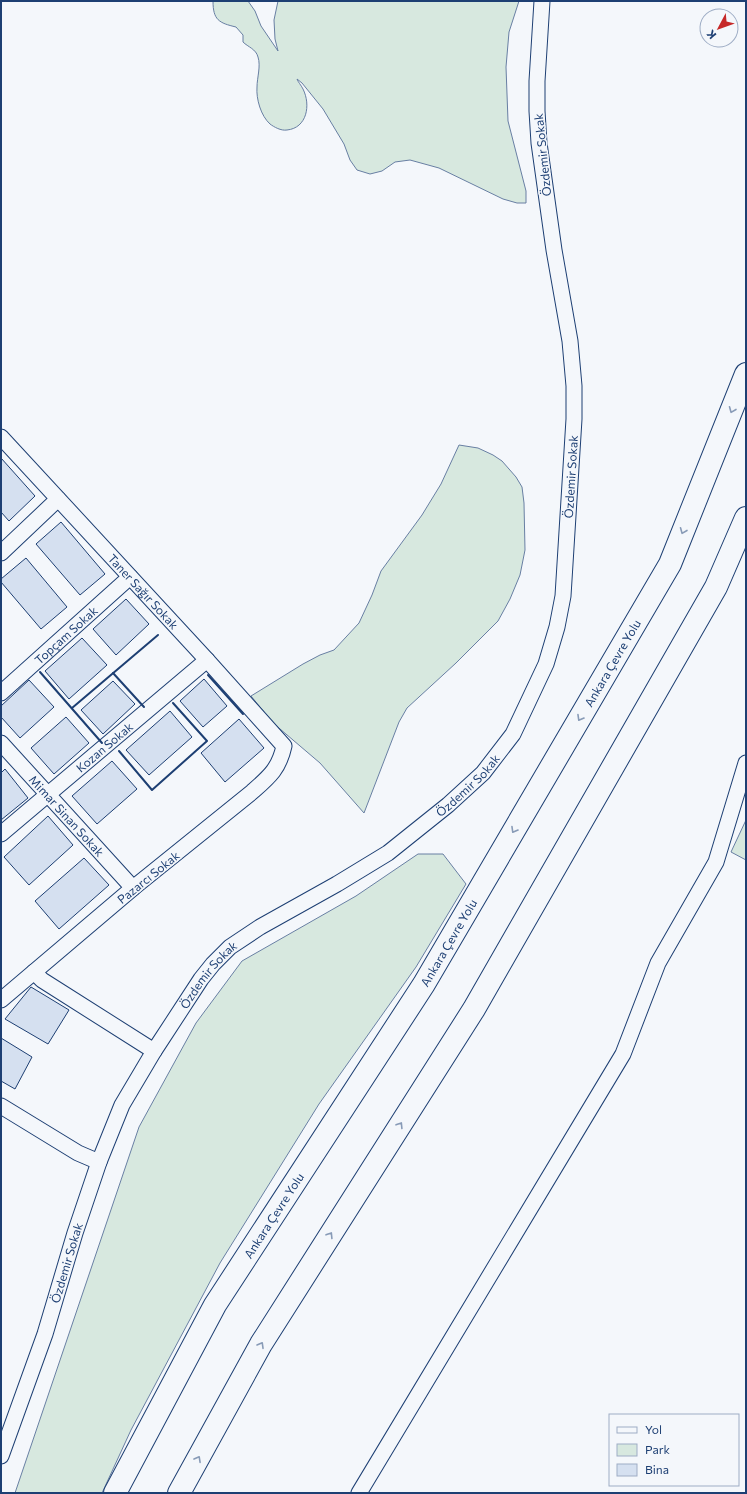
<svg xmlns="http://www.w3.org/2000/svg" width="747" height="1494" font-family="Commissioner,sans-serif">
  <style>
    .green { fill: #d7e8df; stroke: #687fa3 }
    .building { fill: #d5e0f0; stroke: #1d3f73 }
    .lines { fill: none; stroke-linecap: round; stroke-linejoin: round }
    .minor-casing { stroke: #1d3f73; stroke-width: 17 }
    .highway-casing { stroke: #1d3f73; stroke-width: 24 }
    .minor { stroke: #f4f7fb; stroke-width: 15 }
    .highway { stroke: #f4f7fb; stroke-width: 22 }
    .wall { stroke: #1d3f73; stroke-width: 2 }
    .oneway { stroke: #889bb7 }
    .labels { text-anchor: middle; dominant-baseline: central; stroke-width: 3; stroke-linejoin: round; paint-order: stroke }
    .street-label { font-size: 12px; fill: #1d3f73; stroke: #f4f7fb }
  </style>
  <rect width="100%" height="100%" fill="#f4f7fb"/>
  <g class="green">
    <path d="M213,1h35l7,10 6,15 17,25 -3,-12 -1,-19 4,-19h241l-10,31 -3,35 2,54 18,70v12h-9l-14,-4 -64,-31 -29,-8 -15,2 -13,9 -12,3 -13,-4 -7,-10 -6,-16 -21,-35 -21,-26 -5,-4c1,3 4,6 6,10 8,16 4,39 -16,41 -6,1 -13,-3 -17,-6 -9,-8 -14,-25 -13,-37 0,-9 4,-21 1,-30 -2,-8 -10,-10 -15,-15v-7l-7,-8c-17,-4 -23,-7 -23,-26z"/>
    <polygon points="459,445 478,448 493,455 502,461 516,477 522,487 524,503 525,550 520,575 510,599 498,621 456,663 407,708 399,722 364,813 320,763 273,723 251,696 303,664 320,655 334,650 359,623 372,595 381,571 422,515 441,484"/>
    <polygon points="746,820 746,860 731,852"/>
    <polygon points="418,854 443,854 466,884 416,967 319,1104 220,1263 131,1430 102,1493 15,1493 139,1127 196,1023 242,961 356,896"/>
  </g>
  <g class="building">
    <polygon points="1,458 35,496 9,521 1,512"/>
    <polygon points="61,522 105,574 80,595 36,544"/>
    <polygon points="26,558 67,607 41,629 1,582 1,579"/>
    <polygon points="126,599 149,624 116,655 93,629"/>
    <polygon points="82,638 107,665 69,699 45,671"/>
    <polygon points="204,679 227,706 203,727 180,701"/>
    <polygon points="29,680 54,707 20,738 1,717 1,706"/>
    <polygon points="113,681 135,704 103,734 81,710"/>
    <polygon points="170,711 192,737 149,775 126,750"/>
    <polygon points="66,717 89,743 54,774 31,748"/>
    <polygon points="239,719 264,748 225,782 201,753"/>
    <polygon points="112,761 137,789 97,824 72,796"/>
    <polygon points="5,769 28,798 1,820 1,773"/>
    <polygon points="48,816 73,845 29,885 4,857"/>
    <polygon points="84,858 109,885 59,929 35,901"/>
    <polygon points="31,987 69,1010 48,1044 5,1019"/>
    <polygon points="1,1038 32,1057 15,1089 1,1081"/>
  </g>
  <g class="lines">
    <g class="minor-casing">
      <g id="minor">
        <path id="s1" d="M1,437l206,223 77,86c-5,23 -15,31 -32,46l-119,96 -132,112"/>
        <polyline points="1,553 58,499"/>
        <path id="s2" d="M1,693l129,-116"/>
        <path id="s3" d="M1,743l132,145"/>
        <path id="s4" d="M1,834l206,-174"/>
        <polyline points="34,972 42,980 154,1051"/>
        <polyline points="1,1106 78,1153 99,1162"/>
        <path id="s5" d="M1,1456l44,-122 30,-101 24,-71 23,-57 32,-54 47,-72 12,-15 17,-17 30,-20 77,-43 51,-31 60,-48 35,-32 30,-39 33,-70 11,-37 6,-31 11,-177v-33l-4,-45 -16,-91 -15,-107 -2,-32v-30l5,-80"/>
        <polyline points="359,1493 623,1054 658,963 716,862 746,763"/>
      </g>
    </g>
    <g class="highway-casing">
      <g id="highway">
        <path id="s6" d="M115,1493l100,-188 209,-321 246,-420 76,-190"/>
        <polyline points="179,1493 261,1344 474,1009 716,587 746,518"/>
      </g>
    </g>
    <use href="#minor" class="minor"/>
    <use href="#highway" class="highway"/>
    <g class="wall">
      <polyline points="40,672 102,743"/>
      <polyline points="113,673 144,707"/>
      <polyline points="208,675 243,714"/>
      <polyline points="72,708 158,635"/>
      <polyline points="119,751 152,790 207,741 173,703"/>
    </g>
  </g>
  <defs><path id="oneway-chevron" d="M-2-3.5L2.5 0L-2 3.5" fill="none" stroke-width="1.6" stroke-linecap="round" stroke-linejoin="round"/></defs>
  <g class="oneway">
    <use href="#oneway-chevron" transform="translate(732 410) rotate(112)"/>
    <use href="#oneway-chevron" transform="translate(683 531) rotate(112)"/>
    <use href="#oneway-chevron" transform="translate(580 718) rotate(120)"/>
    <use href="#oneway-chevron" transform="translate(514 830) rotate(120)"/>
    <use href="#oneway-chevron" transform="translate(400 1125) rotate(-58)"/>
    <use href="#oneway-chevron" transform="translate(330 1235) rotate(-58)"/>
    <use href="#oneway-chevron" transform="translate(261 1345) rotate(-60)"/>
    <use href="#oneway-chevron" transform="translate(198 1459) rotate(-61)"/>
  </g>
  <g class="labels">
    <g class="street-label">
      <text transform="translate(542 155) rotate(-96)">Özdemir Sokak</text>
      <text stroke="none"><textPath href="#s5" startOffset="1188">Özdemir Sokak</textPath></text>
      <text stroke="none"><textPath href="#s1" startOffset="210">Taner Sağır Sokak</textPath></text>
      <text stroke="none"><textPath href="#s2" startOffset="87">Topçam Sokak</textPath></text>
      <text stroke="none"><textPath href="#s6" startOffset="968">Ankara Çevre Yolu</textPath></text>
      <text stroke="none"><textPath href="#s4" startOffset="135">Kozan Sokak</textPath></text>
      <text stroke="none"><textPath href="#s5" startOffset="852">Özdemir Sokak</textPath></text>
      <text stroke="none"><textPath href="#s3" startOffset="98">Mimar Sinan Sokak</textPath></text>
      <text transform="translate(148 877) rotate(-39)">Pazarcı Sokak</text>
      <text stroke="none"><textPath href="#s6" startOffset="644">Ankara Çevre Yolu</textPath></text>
      <text stroke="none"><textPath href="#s5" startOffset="528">Özdemir Sokak</textPath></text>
      <text stroke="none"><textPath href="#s6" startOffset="320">Ankara Çevre Yolu</textPath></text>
      <text stroke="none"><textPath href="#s5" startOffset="204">Özdemir Sokak</textPath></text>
    </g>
  </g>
  <rect width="747" height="1494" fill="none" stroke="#1d3f73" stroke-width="4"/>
  <rect x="609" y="1414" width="130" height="72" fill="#f4f7fb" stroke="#9eadc5"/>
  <rect x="617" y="1427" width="20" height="6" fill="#f4f7fb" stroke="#9eadc5"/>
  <text x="645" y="1434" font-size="12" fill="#1d3f73">Yol</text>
  <rect x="617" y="1444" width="20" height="12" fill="#d7e8df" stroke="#9eadc5"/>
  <text x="645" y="1454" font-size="12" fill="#1d3f73">Park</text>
  <rect x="617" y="1464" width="20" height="12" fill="#d5e0f0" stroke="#9eadc5"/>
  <text x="645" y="1474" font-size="12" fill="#1d3f73">Bina</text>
  <g transform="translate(719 28) rotate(229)"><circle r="19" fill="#f4f7fb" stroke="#9eadc5"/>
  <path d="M0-3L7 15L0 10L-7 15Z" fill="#c62828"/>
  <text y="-6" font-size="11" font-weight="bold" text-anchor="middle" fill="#1d3f73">K</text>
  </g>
</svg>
